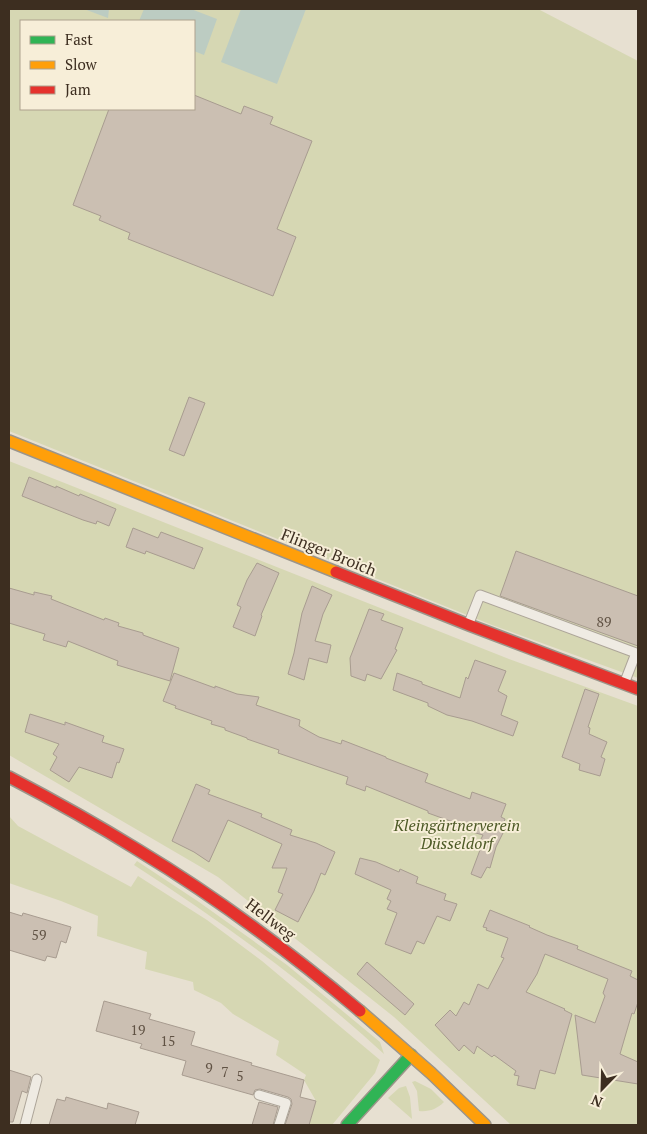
<svg xmlns="http://www.w3.org/2000/svg" width="647" height="1134" font-family="'PT Serif',serif">
  <style>
    .green { fill: #d6d7b3; fill-rule: evenodd }
    .water { fill: #bcccc2 }
    .building { fill: #cbbfb2; stroke: #a89c90 }
    .lines { fill: none; stroke-linecap: round; stroke-linejoin: round }
    .lane-casing { stroke: #ada599; stroke-width: 11 }
    .fast-casing { stroke: #9c958a; stroke-width: 14 }
    .slow-casing { stroke: #9c958a; stroke-width: 14 }
    .jam-casing { stroke: #9c958a; stroke-width: 14 }
    .lane { stroke: #efebe3; stroke-width: 9 }
    .fast { stroke: #30b455; stroke-width: 11 }
    .slow { stroke: #ff9f0a; stroke-width: 11 }
    .jam { stroke: #e5322d; stroke-width: 11 }
    .labels { text-anchor: middle; dominant-baseline: central; stroke-width: 4; stroke-linejoin: round; paint-order: stroke }
    .number-label { font-size: 14px; fill: #605244 }
    .street-label { font-size: 16px; fill: #3d2e20; stroke: #f7eed8 }
    .park-label { font-size: 16px; font-style: italic; fill: #4d5a26; stroke: #f7eed8 }
  </style>
  <rect width="100%" height="100%" fill="#e7e0d1"/>
  <g class="green">
    <path d="M9,9h529l100,52v617l-146,-53 -483,-194zM21,21h173v88h-173z"/>
    <polygon points="9,461 509,659 638,706 638,1125 511,1125 394,1017 218,877 9,755"/>
    <polygon points="9,816 18,826 131,887 138,876 207,920 262,961 380,1060 375,1073 332,1125 309,1125 316,1101 304,1080 306,1075 276,1055 279,1041 233,1014 221,1003 194,990 193,982 145,969 147,952 97,936 98,916 61,901 9,883"/>
    <path d="M137,861l62,41 88,63 93,77 4,12c-77,-71 -162,-132 -250,-189z"/>
    <path d="M415,1081l16,8 13,13c-7,7 -15,10 -25,9l-2,-20 -5,-9z"/>
    <polygon points="406,1086 410,1097 412,1119 388,1098 399,1088"/>
  </g>
  <g class="water">
    <polygon points="84,9 109,9 108,18"/>
    <polygon points="144,9 191,9 217,19 204,55 194,51 194,21 139,21"/>
    <polygon points="241,9 306,9 277,84 221,62"/>
  </g>
  <g class="building">
    <polygon points="194,95 241,114 244,106 273,117 270,124 312,141 277,229 296,237 273,296 128,239 130,233 99,220 101,216 73,205 109,109 194,109"/>
    <polygon points="189,397 205,403 184,456 169,450"/>
    <polygon points="29,477 56,488 56,486 79,496 80,494 116,509 109,526 97,521 96,524 83,520 22,496"/>
    <polygon points="133,528 158,538 161,532 203,548 194,569 146,551 145,554 126,547"/>
    <polygon points="516,551 638,596 638,646 500,596"/>
    <polygon points="257,563 279,573 261,615 262,616 255,636 233,627 241,607 237,605 247,580"/>
    <polygon points="312,586 332,595 323,614 315,641 331,645 327,663 309,658 304,680 288,674 294,653 302,613"/>
    <polygon points="9,588 34,595 34,592 52,596 51,599 104,620 105,618 119,623 118,626 143,633 143,635 179,648 170,681 117,665 118,661 68,641 66,647 43,640 45,634 9,623"/>
    <polygon points="369,609 384,614 381,620 403,628 395,649 397,650 381,679 367,674 365,681 351,676 350,658"/>
    <polygon points="475,660 506,671 498,691 507,696 501,715 518,722 513,736 472,721 447,715 428,706 428,703 393,690 397,673 422,682 422,684 460,698 466,677 468,679"/>
    <polygon points="174,673 215,688 215,686 237,694 259,697 256,705 300,720 299,726 319,737 341,744 342,740 386,757 386,758 428,774 425,782 470,799 472,792 506,804 501,817 505,819 502,828 505,829 496,847 490,868 487,867 481,878 471,874 483,842 480,841 483,835 451,826 453,822 428,813 428,811 366,786 365,791 346,784 348,777 278,753 279,750 247,739 247,738 225,730 225,728 211,724 212,721 175,708 176,706 163,701"/>
    <polygon points="585,689 599,694 588,727 590,728 589,734 607,742 601,757 605,759 600,776 579,770 580,764 562,757"/>
    <polygon points="30,714 65,725 65,722 104,736 102,742 124,749 119,763 117,762 112,778 79,767 69,782 50,770 57,757 53,754 59,744 25,732"/>
    <polygon points="196,784 210,790 208,794 262,814 261,817 292,830 290,835 316,843 335,852 325,875 321,873 314,891 298,922 275,910 283,894 278,892 287,868 272,868 282,844 228,820 209,862 194,852 172,841"/>
    <polygon points="360,858 376,862 399,872 400,869 418,877 416,883 446,894 444,900 457,904 450,921 437,916 424,944 417,941 411,954 385,944 397,913 387,909 391,901 387,899 391,890 355,874"/>
    <polygon points="490,910 530,926 529,927 547,935 578,946 577,949 632,971 630,976 638,980 638,1002 634,1014 632,1013 620,1054 638,1062 638,1084 582,1075 575,1015 595,1023 605,996 603,993 608,979 545,954 537,974 526,992 565,1009 564,1010 572,1014 555,1074 540,1070 535,1089 517,1085 519,1076 514,1075 516,1071 494,1055 492,1057 477,1046 474,1054 464,1045 459,1051 435,1025 450,1010 456,1016 464,1002 469,1005 478,984 488,989 504,958 501,957 508,938 486,930 487,928 483,927"/>
    <polygon points="9,912 22,916 23,913 71,927 66,943 61,941 56,958 47,956 45,961 9,950"/>
    <polygon points="367,962 414,1004 405,1015 357,974"/>
    <polygon points="104,1001 151,1014 149,1019 195,1032 191,1045 252,1063 251,1065 304,1080 300,1097 316,1101 309,1125 285,1125 292,1104 291,1099 288,1097 260,1089 255,1090 253,1095 182,1075 186,1061 140,1048 142,1044 96,1031"/>
    <polygon points="9,1070 31,1077 27,1093 22,1091 13,1122 9,1122"/>
    <polygon points="66,1097 107,1109 108,1103 139,1112 135,1125 49,1125 57,1099 65,1101"/>
    <polygon points="259,1102 278,1107 273,1125 252,1125"/>
  </g>
  <g class="lines">
    <g class="lane-casing">
      <g id="lane">
        <polyline points="469,623 480,595 636,653 624,684"/>
        <polyline points="259,1095 286,1103 279,1125"/>
        <polyline points="25,1125 37,1079"/>
      </g>
    </g>
    <g class="fast-casing">
      <polyline id="fast" points="347,1125 411,1055"/>
    </g>
    <g class="slow-casing">
      <g id="slow">
        <polyline points="9,441 336,572"/>
        <polyline points="360,1011 431,1073 485,1125"/>
      </g>
    </g>
    <g class="jam-casing">
      <g id="jam">
        <polyline points="336,572 469,625 638,689"/>
        <path d="M9,777c44,23 87,47 129,73 78,47 152,102 222,161"/>
      </g>
    </g>
    <use href="#lane" class="lane"/>
    <use href="#fast" class="fast"/>
    <use href="#slow" class="slow"/>
    <use href="#jam" class="jam"/>
  </g>
  <g class="labels">
    <g class="number-label">
      <text x="604" y="621">89</text>
      <text x="39" y="934">59</text>
      <text x="138" y="1029">19</text>
      <text x="168" y="1040">15</text>
      <text x="209" y="1067">9</text>
      <text x="225" y="1071">7</text>
      <text x="240" y="1075">5</text>
    </g>
    <g class="street-label">
      <text transform="translate(329 552) rotate(22)">Flinger Broich</text>
      <text transform="translate(271 919) rotate(37)">Hellweg</text>
    </g>
    <g class="park-label">
      <text x="457" y="825">Kleingärtnerverein<tspan x="457" dy="18">Düsseldorf</tspan></text>
    </g>
  </g>
  <rect width="647" height="1134" fill="none" stroke="#3d2e20" stroke-width="20"/>
  <rect x="20" y="20" width="175" height="90" fill="#f7eed8" stroke="#ada18e"/>
  <rect x="30" y="36" width="25" height="8" fill="#30b455" stroke="#ada18e"/>
  <text x="65" y="45" font-size="15" fill="#3d2e20">Fast</text>
  <rect x="30" y="61" width="25" height="8" fill="#ff9f0a" stroke="#ada18e"/>
  <text x="65" y="70" font-size="15" fill="#3d2e20">Slow</text>
  <rect x="30" y="86" width="25" height="8" fill="#e5322d" stroke="#ada18e"/>
  <text x="65" y="95" font-size="15" fill="#3d2e20">Jam</text>
  <g transform="translate(602 1089) rotate(203)" stroke="#f7eed8" stroke-width="4" paint-order="stroke">
  <path d="M0-4L9 19L0 12L-9 19Z" fill="#3d2e20"/>
  <text y="-8" font-size="14" font-weight="bold" text-anchor="middle" fill="#3d2e20">N</text>
  </g>
</svg>
